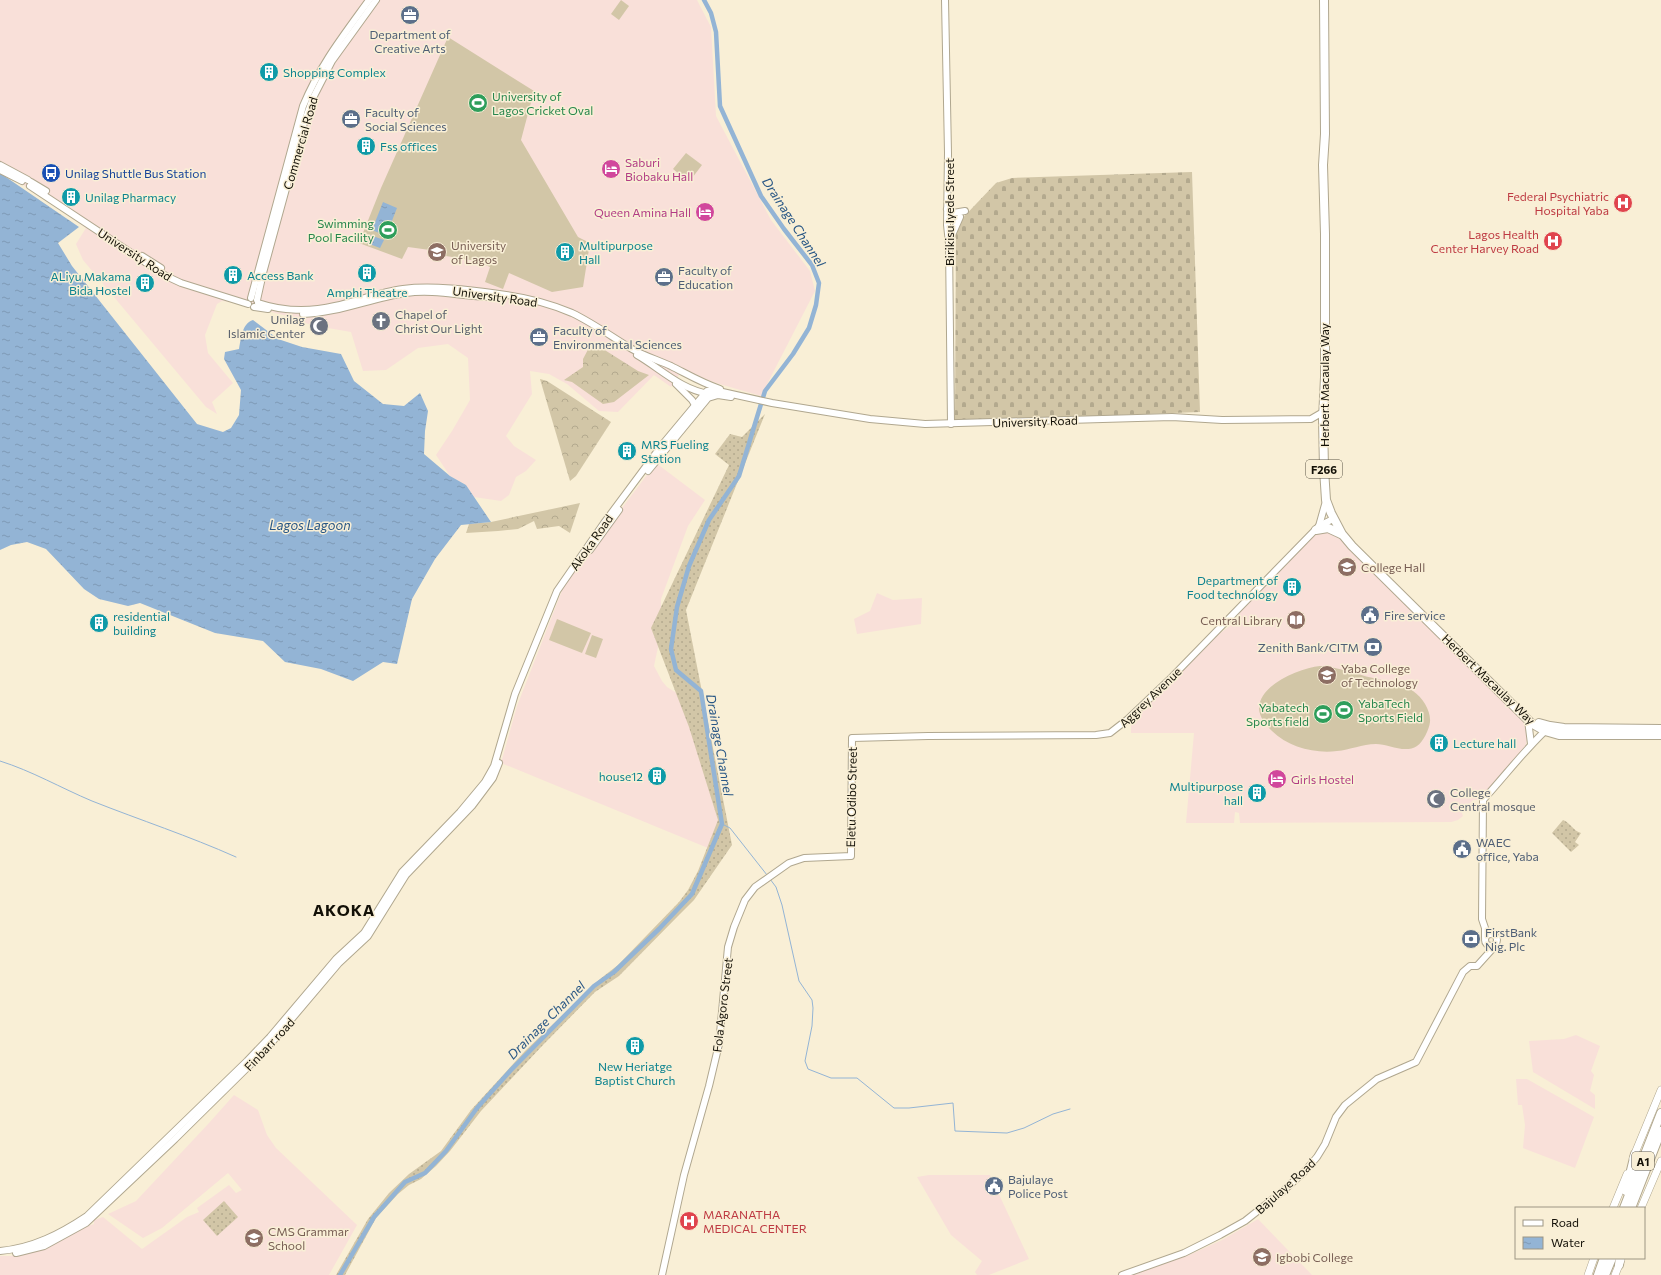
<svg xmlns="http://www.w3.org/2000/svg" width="1661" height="1275" font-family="Commissioner,sans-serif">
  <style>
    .education { fill: #f9e0d9 }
    .grass { fill: url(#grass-dots) }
    .forest { fill: url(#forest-crowns) }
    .cemetery { fill: url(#cemetery-stones) }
    .pitch { fill: #d2c6a7 }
    .water { fill: url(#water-ripples) }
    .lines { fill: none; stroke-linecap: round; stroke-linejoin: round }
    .stream { stroke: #93b4d5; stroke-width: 1 }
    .canal { stroke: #93b4d5; stroke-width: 4.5 }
    .secondary-casing { stroke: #b0a78f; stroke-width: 8 }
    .primary-casing { stroke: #b0a78f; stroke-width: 8 }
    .highway-casing { stroke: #b0a78f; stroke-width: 10 }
    .secondary { stroke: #fff; stroke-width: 6 }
    .primary { stroke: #fff; stroke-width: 7 }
    .highway { stroke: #fff; stroke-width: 8 }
    .labels { text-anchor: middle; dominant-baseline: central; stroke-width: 3; stroke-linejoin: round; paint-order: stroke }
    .shield { fill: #f9efd6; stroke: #585345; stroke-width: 1 }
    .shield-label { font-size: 11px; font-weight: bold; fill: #131007 }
    .service-label { font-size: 12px; fill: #4e5e75; stroke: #f9efd6; text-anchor: start }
    .culture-label { font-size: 12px; fill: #0d838f; stroke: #f9efd6; text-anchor: start }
    .leisure-label { font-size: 12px; fill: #27864d; stroke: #f9efd6; text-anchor: start }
    .street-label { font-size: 12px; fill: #131007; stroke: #f9efd6 }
    .hotel-label { font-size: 12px; fill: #b23c85; stroke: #f9efd6; text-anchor: start }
    .transit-label { font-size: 12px; fill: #164399; stroke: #f9efd6; text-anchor: start }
    .health-label { font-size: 12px; fill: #be3a42; stroke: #f9efd6; text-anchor: end }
    .education-label { font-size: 12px; fill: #785e54; stroke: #f9efd6; text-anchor: start }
    .worship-label { font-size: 12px; fill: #5b616d; stroke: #f9efd6; text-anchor: start }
    .water-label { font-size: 13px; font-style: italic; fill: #295785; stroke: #f9efd6 }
    .district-label { font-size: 16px; font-weight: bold; letter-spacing: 1px; fill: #131007; stroke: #f9efd6 }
  </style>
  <defs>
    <pattern id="grass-dots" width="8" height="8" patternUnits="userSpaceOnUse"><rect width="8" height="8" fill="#d2c6a7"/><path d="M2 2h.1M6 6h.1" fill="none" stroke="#b3a98e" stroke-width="1.8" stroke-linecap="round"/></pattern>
    <pattern id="forest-crowns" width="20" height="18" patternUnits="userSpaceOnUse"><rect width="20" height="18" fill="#d2c6a7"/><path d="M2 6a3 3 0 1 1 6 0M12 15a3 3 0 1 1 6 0" fill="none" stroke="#b3a98e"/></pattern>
    <pattern id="cemetery-stones" width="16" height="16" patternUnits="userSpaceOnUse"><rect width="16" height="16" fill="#d2c6a7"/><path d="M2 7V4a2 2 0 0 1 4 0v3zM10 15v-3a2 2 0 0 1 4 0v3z" fill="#b3a98e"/></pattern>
    <pattern id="water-ripples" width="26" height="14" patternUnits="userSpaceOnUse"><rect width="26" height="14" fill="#93b4d5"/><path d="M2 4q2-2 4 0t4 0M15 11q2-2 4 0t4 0" fill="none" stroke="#7e9ab5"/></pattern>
  </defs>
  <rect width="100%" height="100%" fill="#f9efd6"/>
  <g class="education">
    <polygon points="0,0 697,0 711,27 716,116 771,220 810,271 815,291 761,396 716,383 682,370 671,387 654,375 618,412 599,411 567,384 549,374 530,371 532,394 506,436 514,446 536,460 526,471 516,477 509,495 501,501 474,497 466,485 450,476 436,455 452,431 470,400 468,358 448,344 418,348 386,370 363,371 351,332 311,325 287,316 232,302 222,301 217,304 205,335 208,353 233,383 212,402 217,414 206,407 83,260 76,244 86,228 59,208 0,170"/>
    <polygon points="656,463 705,500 688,526 661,599 661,633 654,666 662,681 667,687 683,697 720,822 708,848 501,763 517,706 563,588 590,550"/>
    <polygon points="1335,532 1525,721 1528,735 1525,749 1519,759 1477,800 1473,800 1466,807 1461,810 1463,816 1458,820 1451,822 1240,823 1239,813 1235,812 1234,823 1186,823 1194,733 1131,733 1131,725 1143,706 1201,648 1231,625 1240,626 1242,621 1236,611 1316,533"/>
    <polygon points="877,593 893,600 922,598 921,624 857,634 854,619 870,611"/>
    <polygon points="1576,1035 1600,1046 1591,1071 1594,1075 1590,1091 1595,1095 1595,1109 1533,1072 1529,1041 1564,1039"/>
    <polygon points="1516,1079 1527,1079 1594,1117 1575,1168 1523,1148 1525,1125 1522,1105 1518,1105"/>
    <polygon points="234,1095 258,1110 267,1135 276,1148 357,1225 329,1275 0,1275 0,1256 11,1256 44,1247 79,1229 94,1224 94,1220 103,1217 142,1249 187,1217 199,1212 197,1208 229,1185 236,1193 242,1190 228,1173 162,1228 143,1238 108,1214 136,1201 209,1123"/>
    <polygon points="929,1175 990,1175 1029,1259 989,1275 977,1275 975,1272 982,1261 951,1235 917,1177"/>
    <polygon points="1258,1219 1312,1275 1124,1275 1153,1265 1187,1256 1222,1240"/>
  </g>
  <g class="grass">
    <polygon points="765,414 686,610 732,845 694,900 680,914 619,976 595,992 542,1046 481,1111 450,1151 436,1166 421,1179 409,1185 398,1194 376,1218 345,1275 336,1275 368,1219 389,1193 409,1174 441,1151 471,1110 525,1051 600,979 618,965 679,902 688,890 698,871 718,820 689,727 651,628 729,465 715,454 730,434 742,437"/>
    <path d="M1563,820c8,3 9,10 18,13l-6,9 4,3 -8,7 -19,-19z"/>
    <polygon points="224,1201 238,1217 217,1236 203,1220"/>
  </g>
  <g class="forest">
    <polygon points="592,342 638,371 649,375 614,402 603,404 572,382 564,380 583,367 583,359"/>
    <polygon points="540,379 547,381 611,422 576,476 570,481"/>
    <polygon points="580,503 570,533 559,526 537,529 534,521 518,529 498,531 466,533 469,524 491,522"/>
  </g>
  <polygon class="cemetery" points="1192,172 1200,412 955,421 956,225 996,183 1012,178"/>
  <g class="pitch">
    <polygon points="621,0 629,6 619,20 611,14"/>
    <polygon points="448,37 534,91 521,140 578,237 590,243 583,287 552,292 509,273 503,289 485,282 490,267 477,261 446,256 430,250 408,247 402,259 359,243 381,188"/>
    <polygon points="686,153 702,165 689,182 673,169"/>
    <polygon points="557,619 591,633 582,653 549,640"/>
    <polygon points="592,635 603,639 596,658 585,654"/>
    <path d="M1320,666c19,1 35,8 53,12 13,3 29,6 40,13 10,7 18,20 17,31 -1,8 -7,20 -13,24 -12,8 -29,-2 -41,-2 -14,0 -26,6 -39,7 -22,3 -49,-4 -65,-20 -6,-6 -13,-14 -13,-23 1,-24 41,-40 61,-42z"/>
  </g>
  <g class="water">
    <path d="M0,173l79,54 -21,16 14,23 125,158 26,8 8,-4 8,-13 2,-25 -17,-31 1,-7 14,-3c2,-10 3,-26 14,-29l25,19 24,8 39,7 13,27 29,23 21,2 16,-13 8,18 -3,20 -1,23 26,22 16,9 25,37 -30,3 -26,34 -23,40 -15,65 -14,-2 -30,19 -32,-12 -36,-7 -22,-21 -48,-8 -75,-30 -12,3 -29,-7 -15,-10 -38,-40 -19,-7 -16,3 -11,5z"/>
    <polygon points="383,202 397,208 386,236 372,230"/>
    <polygon points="370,235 384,240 380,248 367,243"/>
  </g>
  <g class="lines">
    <g class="stream">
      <path d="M0,761c32,10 61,27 92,40 48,19 97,35 144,56"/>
      <polyline points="722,824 730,828 767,875"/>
      <polyline points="770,879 776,887 782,905 799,981 812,1000 813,1008 812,1026 805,1061 808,1069 831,1078 857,1078 894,1108 909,1108 953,1103 955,1131 1007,1133 1024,1128 1053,1114 1070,1109"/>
    </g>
    <polyline class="canal" points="340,1275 374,1217 405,1182 425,1173 446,1151 477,1108 511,1070 594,986 614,972 659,929 692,894 722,824 701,691 676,670 671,649 677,607 689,566 709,520 739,476 765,391 793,354 809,328 816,305 819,283 812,265 784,229 761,196 720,106 716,32 711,13 704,0"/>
    <g class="secondary-casing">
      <g id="secondary">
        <polyline points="945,0 948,153 947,225 949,243 951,424"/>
        <polyline points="0,165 28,180"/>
        <polyline points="0,170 22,181"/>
        <polyline points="31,182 46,191"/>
        <polyline points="30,186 166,276 181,283 248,304"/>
        <polyline points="947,209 953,213 965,211"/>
        <polyline points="949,242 960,217"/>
        <polyline points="142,256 161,268"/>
        <path d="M251,298l52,-192c17,-41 40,-70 66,-106"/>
        <polyline points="257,300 263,273 304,123 313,98 332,61 376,0"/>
        <path d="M258,303c24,8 52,9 77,3 23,-5 45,-14 68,-17 29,-4 67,1 96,5 25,3 50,9 73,19 21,10 40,24 60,36 12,7 26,11 39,17 16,8 31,17 49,23"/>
        <polyline points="254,307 268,309"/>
        <path d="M303,314c35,-1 68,-16 103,-21 27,-4 55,3 83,4"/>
        <path d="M637,355c24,14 43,34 72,39"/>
        <polyline points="676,384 692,400 695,405"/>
        <polyline points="648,471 708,398 718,395 731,397"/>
        <polyline points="1319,526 1326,501"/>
        <polyline points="590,550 619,510"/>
        <polyline points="1528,720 1531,744"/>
        <circle cx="1491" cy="940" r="6"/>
        <path d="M1485,937v-9l-3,-9 1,-119c21,-23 40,-48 62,-69"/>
        <path d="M0,1251c33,-3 60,-17 87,-35l160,-155 23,-24 66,-78 28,-26 38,-61 58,-60 25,-30 9,-16 21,-72 42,-103 47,-68 58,-78 45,-54h11l54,12 98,16 55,5 247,-7 50,3 89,-1 12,-7"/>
        <polyline points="16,1253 44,1246 86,1223 175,1139 250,1065 273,1041 339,963 368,936 406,875 472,806 493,778 499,763"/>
        <polyline points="662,1275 684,1175 709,1086 719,1044 728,947 734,927 745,900 755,887 789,863 804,858 851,856 852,738 928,736 1096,735 1110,733 1128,719 1169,680 1319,526 1333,519"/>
        <polyline points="1122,1275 1184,1253 1220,1235 1245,1221 1283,1191 1304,1172 1317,1157 1325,1144 1336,1117 1345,1105 1377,1079 1416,1062 1463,972 1470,966 1477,966 1495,946"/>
      </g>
    </g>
    <g class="primary-casing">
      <g id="primary">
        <polyline points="1633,1158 1661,1090"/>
        <polyline points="1613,1208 1627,1174"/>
        <polyline points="1641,1208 1661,1161"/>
        <polyline points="1588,1275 1594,1258"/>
        <polyline points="1615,1275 1621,1260"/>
      </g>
    </g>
    <g class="highway-casing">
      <g id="highway">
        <polyline points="1324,0 1325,134 1323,165 1325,234 1325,377 1323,419 1324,469 1326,500 1331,513 1342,534 1352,546 1531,723 1545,731 1559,735 1661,735"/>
        <polyline points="1316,530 1328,528 1341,534"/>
        <polyline points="1539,723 1550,726 1564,728 1661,729"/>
        <polyline points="1626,1191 1635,1154"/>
        <polyline points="1624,1208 1661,1113"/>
        <polyline points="1631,1208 1661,1131"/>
        <polyline points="1619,1265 1620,1258"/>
        <polyline points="1598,1275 1604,1258"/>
        <polyline points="1605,1275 1612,1258"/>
      </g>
    </g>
    <use href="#secondary" class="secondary"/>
    <use href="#primary" class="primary"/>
    <use href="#highway" class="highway"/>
  </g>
  <defs>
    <g id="office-disc" transform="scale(1)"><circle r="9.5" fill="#5c6f8a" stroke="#f9efd6"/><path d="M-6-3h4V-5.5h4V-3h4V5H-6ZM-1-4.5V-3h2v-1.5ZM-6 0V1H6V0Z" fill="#fff"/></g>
    <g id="building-disc" transform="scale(1)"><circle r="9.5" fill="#0f9aa8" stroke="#f9efd6"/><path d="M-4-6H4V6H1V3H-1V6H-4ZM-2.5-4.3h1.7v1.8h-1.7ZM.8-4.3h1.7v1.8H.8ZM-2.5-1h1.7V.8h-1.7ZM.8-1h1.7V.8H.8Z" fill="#fff"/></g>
    <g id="stadium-disc" transform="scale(1)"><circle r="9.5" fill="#2e9e5b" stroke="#f9efd6"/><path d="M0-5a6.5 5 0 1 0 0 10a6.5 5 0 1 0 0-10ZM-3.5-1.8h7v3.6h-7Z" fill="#fff"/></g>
    <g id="hotel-disc" transform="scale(1)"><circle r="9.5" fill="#d1479c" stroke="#f9efd6"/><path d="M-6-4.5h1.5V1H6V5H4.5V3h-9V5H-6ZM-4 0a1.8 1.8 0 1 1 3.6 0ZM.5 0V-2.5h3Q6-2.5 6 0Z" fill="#fff"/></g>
    <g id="bus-disc" transform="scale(1)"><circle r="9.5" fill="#1a4fb4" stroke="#f9efd6"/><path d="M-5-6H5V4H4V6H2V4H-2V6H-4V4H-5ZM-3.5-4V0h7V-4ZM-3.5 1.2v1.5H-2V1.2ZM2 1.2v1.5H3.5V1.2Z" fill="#fff"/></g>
    <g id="hospital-disc" transform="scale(1)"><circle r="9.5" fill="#e0444e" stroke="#f9efd6"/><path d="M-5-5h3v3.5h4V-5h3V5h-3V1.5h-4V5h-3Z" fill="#fff"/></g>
    <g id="university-disc" transform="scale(1)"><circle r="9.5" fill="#8d6e63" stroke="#f9efd6"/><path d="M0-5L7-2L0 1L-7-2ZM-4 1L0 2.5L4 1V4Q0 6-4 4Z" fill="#fff"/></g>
    <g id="church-disc" transform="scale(1)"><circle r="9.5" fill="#6b7280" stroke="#f9efd6"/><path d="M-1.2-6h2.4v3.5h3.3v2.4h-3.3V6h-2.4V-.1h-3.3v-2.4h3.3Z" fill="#fff"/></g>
    <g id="mosque-disc" transform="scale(1)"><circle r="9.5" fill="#6b7280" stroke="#f9efd6"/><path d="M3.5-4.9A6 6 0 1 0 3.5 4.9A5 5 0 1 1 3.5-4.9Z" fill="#fff"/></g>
    <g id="school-disc" transform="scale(1)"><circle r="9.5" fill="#8d6e63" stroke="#f9efd6"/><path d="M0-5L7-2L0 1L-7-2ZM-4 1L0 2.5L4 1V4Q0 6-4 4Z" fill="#fff"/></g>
    <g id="civic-disc" transform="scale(1)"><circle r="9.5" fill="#5c6f8a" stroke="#f9efd6"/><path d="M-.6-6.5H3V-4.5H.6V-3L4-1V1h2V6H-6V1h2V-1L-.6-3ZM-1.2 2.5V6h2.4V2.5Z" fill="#fff"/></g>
    <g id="library-disc" transform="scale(1)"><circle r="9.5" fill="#8d6e63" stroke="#f9efd6"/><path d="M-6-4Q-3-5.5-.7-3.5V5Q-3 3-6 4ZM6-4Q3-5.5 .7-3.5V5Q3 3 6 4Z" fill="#fff"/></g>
    <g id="bank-disc" transform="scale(1)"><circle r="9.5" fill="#5c6f8a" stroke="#f9efd6"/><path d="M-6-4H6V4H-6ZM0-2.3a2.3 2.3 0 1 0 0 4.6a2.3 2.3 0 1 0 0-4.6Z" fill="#fff"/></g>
  </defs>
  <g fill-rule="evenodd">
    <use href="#office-disc" x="410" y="15"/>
    <use href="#building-disc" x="269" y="72"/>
    <use href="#stadium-disc" x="478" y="103"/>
    <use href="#office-disc" x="351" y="119"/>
    <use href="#building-disc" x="366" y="146"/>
    <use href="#hotel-disc" x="611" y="169"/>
    <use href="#bus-disc" x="51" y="173"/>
    <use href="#building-disc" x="71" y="197"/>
    <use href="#hospital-disc" x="1623" y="203"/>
    <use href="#hotel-disc" x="705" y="212"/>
    <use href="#stadium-disc" x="388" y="230"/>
    <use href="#hospital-disc" x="1553" y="241"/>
    <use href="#university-disc" x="437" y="252"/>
    <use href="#building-disc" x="565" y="252"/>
    <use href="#building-disc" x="367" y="273"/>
    <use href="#building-disc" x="233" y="275"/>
    <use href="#office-disc" x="664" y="277"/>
    <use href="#building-disc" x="145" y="283"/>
    <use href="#church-disc" x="381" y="321"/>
    <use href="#mosque-disc" x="319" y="326"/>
    <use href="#office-disc" x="539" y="337"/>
    <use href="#building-disc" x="627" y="451"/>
    <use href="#school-disc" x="1347" y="567"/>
    <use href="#building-disc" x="1292" y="587"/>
    <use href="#civic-disc" x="1370" y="615"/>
    <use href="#library-disc" x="1296" y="620"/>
    <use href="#building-disc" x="99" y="623"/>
    <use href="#bank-disc" x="1373" y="647"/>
    <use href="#university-disc" x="1327" y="675"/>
    <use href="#stadium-disc" x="1344" y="710"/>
    <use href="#stadium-disc" x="1323" y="714"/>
    <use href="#building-disc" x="1439" y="743"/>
    <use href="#building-disc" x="657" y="776"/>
    <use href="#hotel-disc" x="1277" y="779"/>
    <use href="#building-disc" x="1257" y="793"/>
    <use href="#mosque-disc" x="1436" y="799"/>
    <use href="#civic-disc" x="1462" y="849"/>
    <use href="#bank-disc" x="1471" y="939"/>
    <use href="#building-disc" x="635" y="1046"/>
    <use href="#civic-disc" x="994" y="1186"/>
    <use href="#hospital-disc" x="689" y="1221"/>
    <use href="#school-disc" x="254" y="1238"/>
    <use href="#school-disc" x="1262" y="1257"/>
  </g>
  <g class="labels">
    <g class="shield">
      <rect x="1306" y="460" width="36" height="18" rx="3"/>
      <rect x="1632" y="1152" width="22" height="18" rx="3"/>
    </g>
    <g class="shield-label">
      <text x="1324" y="469">F266</text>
      <text x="1643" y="1161">A1</text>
    </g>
    <g class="service-label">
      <text x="410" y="34" text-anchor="middle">Department of<tspan x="410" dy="14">Creative Arts</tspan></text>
      <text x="365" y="112">Faculty of<tspan x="365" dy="14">Social Sciences</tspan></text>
      <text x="678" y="270">Faculty of<tspan x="678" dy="14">Education</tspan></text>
      <text x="553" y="330">Faculty of<tspan x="553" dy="14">Environmental Sciences</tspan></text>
      <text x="1384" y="615">Fire service</text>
      <text x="1359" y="647" text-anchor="end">Zenith Bank/CITM</text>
      <text x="1476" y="842">WAEC<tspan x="1476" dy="14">office, Yaba</tspan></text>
      <text x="1485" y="932">FirstBank<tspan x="1485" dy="14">Nig. Plc</tspan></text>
      <text x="1008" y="1179">Bajulaye<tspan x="1008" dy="14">Police Post</tspan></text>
    </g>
    <g class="culture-label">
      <text x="283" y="72">Shopping Complex</text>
      <text x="380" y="146">Fss offices</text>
      <text x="85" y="197">Unilag Pharmacy</text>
      <text x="579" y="245">Multipurpose<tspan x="579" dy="14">Hall</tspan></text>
      <text x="247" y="275">Access Bank</text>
      <text x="131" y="276" text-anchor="end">ALiyu Makama<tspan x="131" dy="14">Bida Hostel</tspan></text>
      <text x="367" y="292" text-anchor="middle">Amphi Theatre</text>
      <text x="641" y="444">MRS Fueling<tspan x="641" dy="14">Station</tspan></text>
      <text x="1278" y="580" text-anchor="end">Department of<tspan x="1278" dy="14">Food technology</tspan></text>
      <text x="113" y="616">residential<tspan x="113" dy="14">building</tspan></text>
      <text x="1453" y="743">Lecture hall</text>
      <text x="643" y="776" text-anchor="end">house12</text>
      <text x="1243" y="786" text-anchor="end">Multipurpose<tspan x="1243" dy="14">hall</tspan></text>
      <text x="635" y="1066" text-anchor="middle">New Heriatge<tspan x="635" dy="14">Baptist Church</tspan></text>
    </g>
    <g class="leisure-label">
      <text x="492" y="96">University of<tspan x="492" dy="14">Lagos Cricket Oval</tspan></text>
      <text x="374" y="223" text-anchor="end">Swimming<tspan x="374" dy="14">Pool Facility</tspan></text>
      <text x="1358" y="703">YabaTech<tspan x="1358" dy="14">Sports Field</tspan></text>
      <text x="1309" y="707" text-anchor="end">Yabatech<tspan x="1309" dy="14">Sports field</tspan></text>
    </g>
    <g class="street-label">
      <text transform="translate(300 143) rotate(-74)">Commercial Road</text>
      <text transform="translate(949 212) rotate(-90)">Birikisu Iyede Street</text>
      <text transform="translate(135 254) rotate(33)">University Road</text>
      <text transform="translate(495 296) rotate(8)">University Road</text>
      <text transform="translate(1324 385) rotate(-90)">Herbert Macaulay Way</text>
      <text transform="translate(1035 421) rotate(-2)">University Road</text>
      <text transform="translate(591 542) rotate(-55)">Akoka Road</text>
      <text transform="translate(1489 679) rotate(44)">Herbert Macaulay Way</text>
      <text transform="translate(1150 697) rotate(-44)">Aggrey Avenue</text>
      <text transform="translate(851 797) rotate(-89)">Eletu Odibo Street</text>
      <text transform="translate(722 1005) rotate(-83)">Fola Agoro Street</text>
      <text transform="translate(269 1044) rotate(-47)">Finbarr road</text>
      <text transform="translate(1285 1186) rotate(-42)">Bajulaye Road</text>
    </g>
    <g class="hotel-label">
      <text x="625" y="162">Saburi<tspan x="625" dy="14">Biobaku Hall</tspan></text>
      <text x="691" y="212" text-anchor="end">Queen Amina Hall</text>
      <text x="1291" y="779">Girls Hostel</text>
    </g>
    <g class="transit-label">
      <text x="65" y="173">Unilag Shuttle Bus Station</text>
    </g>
    <g class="health-label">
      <text x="1609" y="196">Federal Psychiatric<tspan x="1609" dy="14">Hospital Yaba</tspan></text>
      <text x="1539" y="234">Lagos Health<tspan x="1539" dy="14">Center Harvey Road</tspan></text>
      <text x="703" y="1214" text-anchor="start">MARANATHA<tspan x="703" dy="14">MEDICAL CENTER</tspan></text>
    </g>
    <g class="education-label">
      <text x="451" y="245">University<tspan x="451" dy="14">of Lagos</tspan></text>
      <text x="1361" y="567">College Hall</text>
      <text x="1282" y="620" text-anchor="end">Central Library</text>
      <text x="1341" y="668">Yaba College<tspan x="1341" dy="14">of Technology</tspan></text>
      <text x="268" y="1231">CMS Grammar<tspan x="268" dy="14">School</tspan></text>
      <text x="1276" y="1257">Igbobi College</text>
    </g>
    <g class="worship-label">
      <text x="395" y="314">Chapel of<tspan x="395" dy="14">Christ Our Light</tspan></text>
      <text x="305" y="319" text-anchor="end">Unilag<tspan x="305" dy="14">Islamic Center</tspan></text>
      <text x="1450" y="792">College<tspan x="1450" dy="14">Central mosque</tspan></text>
    </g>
    <g class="water-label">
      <text transform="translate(794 222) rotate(57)">Drainage Channel</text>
      <text x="310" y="525">Lagos Lagoon</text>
      <text transform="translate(720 745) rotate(80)">Drainage Channel</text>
      <text transform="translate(546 1020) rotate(-45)">Drainage Channel</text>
    </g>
    <g class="district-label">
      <text x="344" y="909">AKOKA</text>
    </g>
  </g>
  <rect x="1515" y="1207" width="130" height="52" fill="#f9efd6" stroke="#9d9683"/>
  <rect x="1523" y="1220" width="20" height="6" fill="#ffffff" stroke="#9d9683"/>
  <text x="1551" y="1227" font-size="12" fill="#131007">Road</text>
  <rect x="1523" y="1237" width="20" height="12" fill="url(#water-ripples)" stroke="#9d9683"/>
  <text x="1551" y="1247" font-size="12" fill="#131007">Water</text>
</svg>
